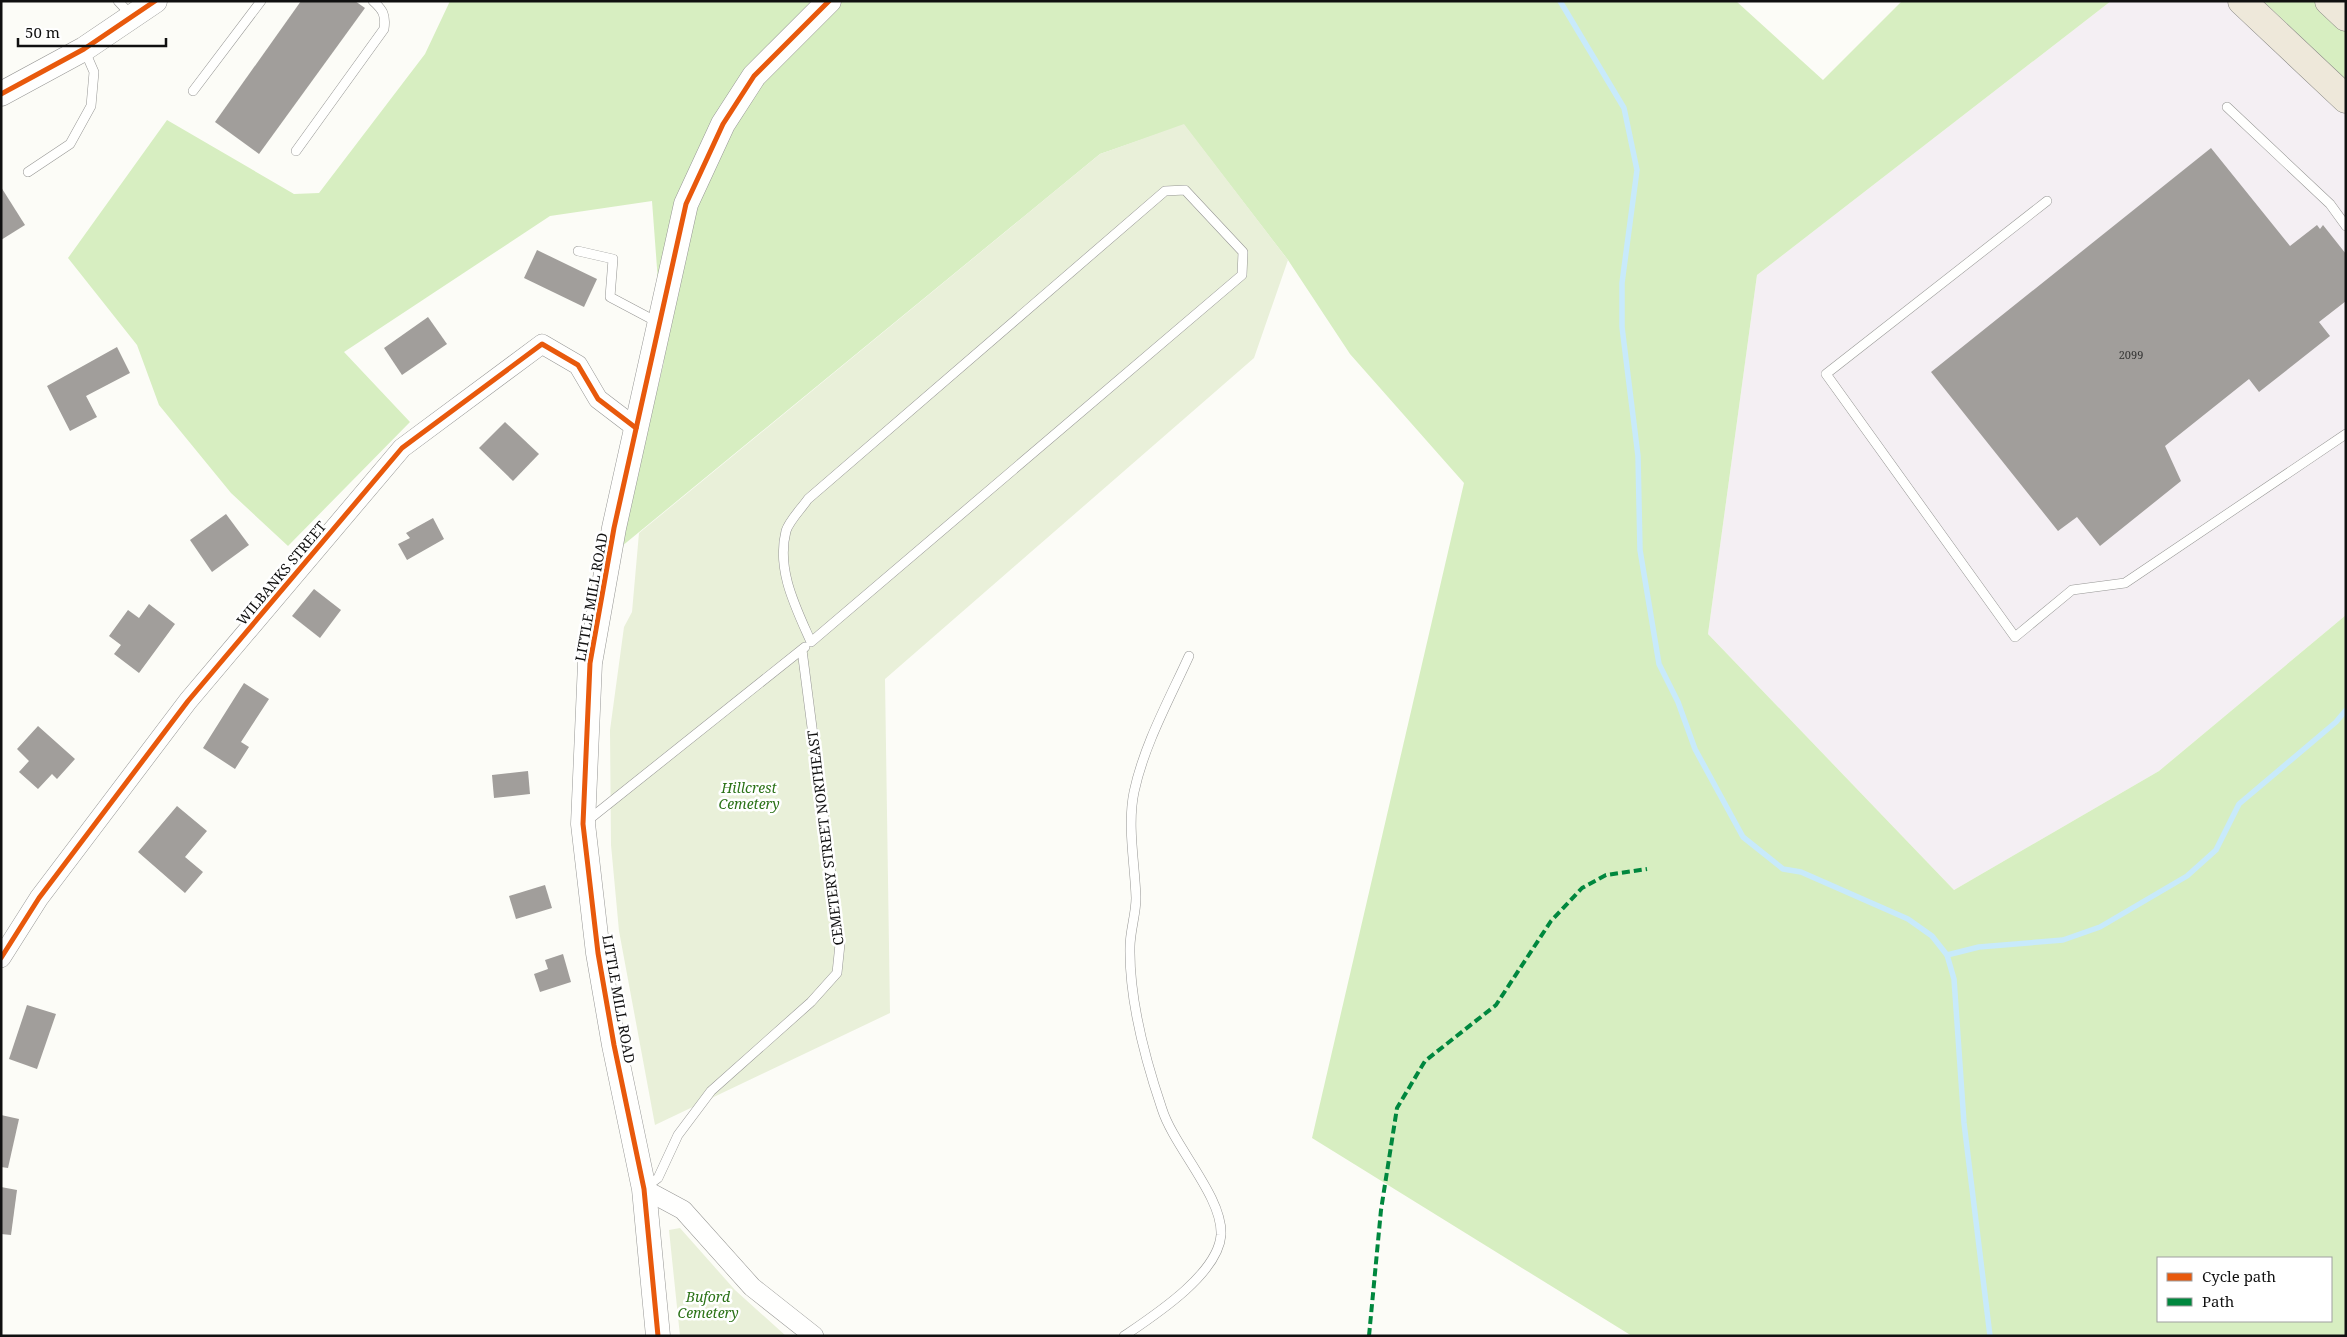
<svg xmlns="http://www.w3.org/2000/svg" width="2347" height="1337" font-family="'Noto Serif',serif">
  <style>
    .industrial { fill: #f4eff3 }
    .forest { fill: #d7eec1; fill-rule: evenodd }
    .cemetery { fill: #e9f0d9 }
    .lines { fill: none; stroke-linecap: round; stroke-linejoin: round }
    .stream { stroke: #c8eafb; stroke-width: 5.5 }
    .building { fill: #a19e9b }
    .service-casing { stroke: #969694; stroke-width: 10 }
    .minor-casing { stroke: #969694; stroke-width: 20 }
    .tertiary-casing { stroke: #969694; stroke-width: 25 }
    .primary-casing { stroke: #848481; stroke-width: 29 }
    .service { stroke: #fffffe; stroke-width: 9 }
    .minor { stroke: #fffffe; stroke-width: 19 }
    .tertiary { stroke: #fffffe; stroke-width: 24 }
    .primary { stroke: #eee8da; stroke-width: 28 }
    .quiet { stroke: #00873e; stroke-width: 4; stroke-dasharray: 8 4; stroke-linecap: butt }
    .cycleway-casing { stroke: #fff; stroke-width: 8 }
    .cycleway { stroke: #e8590c; stroke-width: 5 }
    .labels { text-anchor: middle; dominant-baseline: central; stroke-width: 5; stroke-linejoin: round; paint-order: stroke }
    .number-label { font-size: 11px; fill: #343433 }
    .street-label { font-size: 14px; fill: #101010; stroke: #fff }
    .park-label { font-size: 14px; font-style: italic; fill: #2b7217; stroke: #fff }
  </style>
  <rect width="100%" height="100%" fill="#fcfcf7"/>
  <polygon class="industrial" points="2111,1 2263,1 2346,80 2346,615 2159,771 1954,890 1708,634 1757,275"/>
  <g class="forest">
    <path d="M450,1h1286l87,79 79,-79h209l-354,274 -49,359 246,256 205,-119 187,-156v721h-714l-320,-198 152,-655 -114,-129 -62,-94 -104,-135 -84,29 -484,397 48,-189 -12,-161 -102,15 -206,136 66,70 -122,124 -57,-53 -72,-88 -22,-60 -69,-87 99,-138 127,74 25,-1 106,-139zM2158,1258h173v63h-173z"/>
    <polygon points="2263,1 2346,1 2346,80"/>
  </g>
  <g class="cemetery">
    <polygon points="1184,124 1288,260 1254,358 885,679 890,1013 655,1125 619,931 611,845 610,730 624,627 632,612 639,533 1100,154"/>
    <polygon points="680,1228 735,1290 786,1336 680,1336 669,1230"/>
  </g>
  <g class="lines">
    <g class="stream">
      <polyline points="1560,1 1624,108 1637,170 1622,283 1622,327 1638,456 1640,550 1659,664 1678,702 1695,749 1743,837 1783,869 1801,872 1908,919 1932,936 1947,955 1954,979 1964,1123 1990,1336"/>
      <polyline points="1947,955 1979,947 2063,940 2100,927 2187,876 2216,850 2239,804 2336,722 2346,710"/>
    </g>
  </g>
  <g class="building">
    <polygon points="301,1 355,1 365,8 259,154 215,122"/>
    <polygon points="2211,148 2290,246 2317,225 2320,229 2323,225 2346,254 2346,301 2319,322 2330,336 2259,392 2249,379 2165,446 2181,481 2100,546 2077,517 2058,531 1931,372"/>
    <polygon points="1,187 25,225 1,240"/>
    <polygon points="537,250 597,279 584,307 524,278"/>
    <polygon points="428,317 447,344 402,375 384,348"/>
    <polygon points="117,347 130,373 86,396 97,417 70,431 47,386"/>
    <polygon points="505,422 539,454 513,481 479,448"/>
    <polygon points="226,514 249,545 212,572 190,540"/>
    <polygon points="433,518 444,539 407,560 398,544 410,538 406,533"/>
    <polygon points="314,589 341,610 320,638 292,616"/>
    <polygon points="149,604 175,624 139,673 114,654 121,645 109,636 128,610 139,618"/>
    <polygon points="244,683 269,699 241,742 249,747 235,769 203,748"/>
    <polygon points="38,726 75,759 57,779 52,774 38,789 19,772 29,761 17,749"/>
    <polygon points="528,771 530,794 494,798 492,775"/>
    <polygon points="177,806 207,831 185,857 203,872 185,893 138,852"/>
    <polygon points="545,885 552,908 516,919 509,896"/>
    <polygon points="563,954 571,982 540,992 534,974 548,969 545,960"/>
    <polygon points="27,1005 56,1014 37,1069 9,1059"/>
    <polygon points="1,1115 19,1119 8,1168 1,1167"/>
    <polygon points="1,1187 17,1190 11,1235 1,1234"/>
  </g>
  <g class="lines">
    <g class="service-casing">
      <g id="service">
        <polyline points="118,1 132,16"/>
        <polyline points="193,91 261,1"/>
        <polyline points="2227,107 2330,204 2346,226"/>
        <path d="M296,151l88,-122c2,-14 -1,-19 -11,-28"/>
        <polyline points="28,172 70,144 91,106 94,72 84,49"/>
        <path d="M1185,190l58,62 -1,23 -431,367c-15,-34 -35,-72 -25,-111 3,-10 15,-22 22,-32l357,-308z"/>
        <polyline points="2047,201 1826,374 2015,637 2072,590 2125,583 2346,434"/>
        <polyline points="578,251 613,259 610,297 659,323"/>
        <polyline points="587,821 805,647"/>
        <polyline points="646,1187 658,1178 678,1135 711,1091 811,1002 837,973 840,944 802,650"/>
        <path d="M1124,1336c31,-21 94,-62 97,-101 2,-38 -47,-88 -59,-126 -17,-50 -33,-108 -32,-162 0,-16 6,-33 6,-49 -1,-34 -9,-72 -2,-106 10,-47 35,-92 55,-136"/>
      </g>
    </g>
    <g class="minor-casing">
      <g id="minor">
        <polyline points="1,958 39,898 188,701 402,448 542,344 578,365 598,399 636,428"/>
        <polyline points="644,1189 683,1210 752,1287 814,1336"/>
      </g>
    </g>
    <g class="tertiary-casing">
      <g id="tertiary">
        <polyline points="1,94 84,49 155,1"/>
        <polyline points="658,1336 644,1189 614,1045 598,953 583,824 590,663 614,528 686,204 723,124 754,76 829,1"/>
      </g>
    </g>
    <g class="primary-casing">
      <g id="primary">
        <polyline points="2242,1 2346,99"/>
        <polyline points="2329,1 2346,17"/>
      </g>
    </g>
    <use href="#service" class="service"/>
    <use href="#minor" class="minor"/>
    <use href="#tertiary" class="tertiary"/>
    <use href="#primary" class="primary"/>
    <polyline class="quiet" points="1369,1336 1381,1210 1397,1108 1425,1061 1496,1005 1551,921 1582,888 1606,875 1647,869"/>
    <g class="cycleway-casing">
      <g id="cycleway">
        <polyline points="1,94 84,49 155,1"/>
        <polyline points="1,958 39,898 188,701 402,448 542,344 578,365 598,399 636,428"/>
        <polyline points="658,1336 644,1189 614,1045 598,953 583,824 590,663 614,528 686,204 723,124 754,76 829,1"/>
      </g>
    </g>
    <use href="#cycleway" class="cycleway"/>
  </g>
  <g class="labels">
    <g class="number-label">
      <text x="2131" y="354">2099</text>
    </g>
    <g class="street-label">
      <text transform="translate(281 573) rotate(-50)">WILBANKS STREET</text>
      <text transform="translate(591 597) rotate(-80)">LITTLE MILL ROAD</text>
      <text transform="translate(825 838) rotate(-97)">CEMETERY STREET NORTHEAST</text>
      <text transform="translate(619 999) rotate(80)">LITTLE MILL ROAD</text>
    </g>
    <g class="park-label">
      <text x="749" y="787">Hillcrest<tspan x="749" dy="16">Cemetery</tspan></text>
      <text x="708" y="1296">Buford<tspan x="708" dy="16">Cemetery</tspan></text>
    </g>
  </g>
  <rect width="2347" height="1337" fill="none" stroke="#101010" stroke-width="5"/>
  <rect x="2157" y="1257" width="175" height="65" fill="#ffffff" stroke="#9f9f9f"/>
  <rect x="2167" y="1273" width="25" height="8" fill="#e8590c" stroke="#9f9f9f"/>
  <text x="2202" y="1282" font-size="15" fill="#101010">Cycle path</text>
  <rect x="2167" y="1298" width="25" height="8" fill="#00873e" stroke="#9f9f9f"/>
  <text x="2202" y="1307" font-size="15" fill="#101010">Path</text>
  <path d="M18 38v8h148v-8" fill="none" stroke="#101010" stroke-width="2.5"/>
  <text x="25" y="38" font-size="15" fill="#101010" stroke="#ffffff" stroke-width="4" paint-order="stroke">50 m</text>
</svg>
